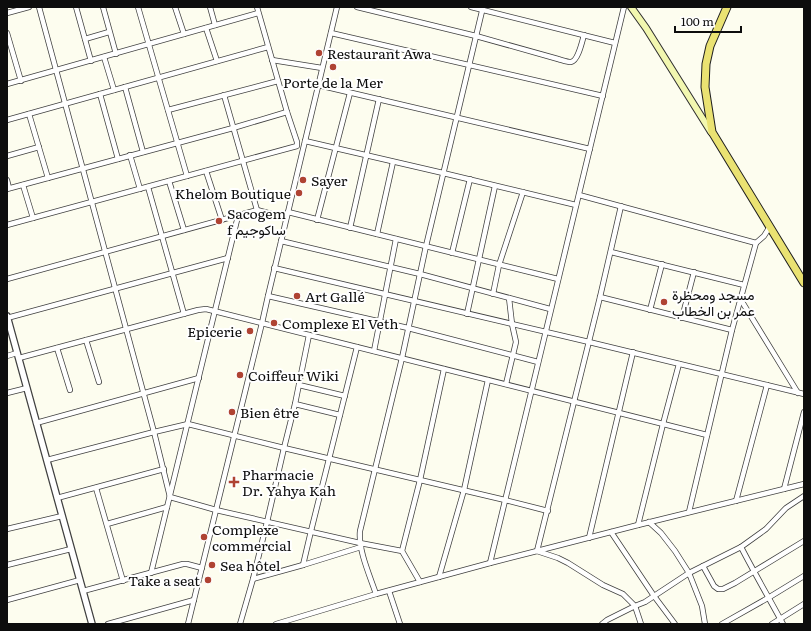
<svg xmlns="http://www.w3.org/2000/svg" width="811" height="631" font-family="Literata,Vazirmatn,serif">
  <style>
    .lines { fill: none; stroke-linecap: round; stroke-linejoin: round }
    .minor-casing { stroke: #404040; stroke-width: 6 }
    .tertiary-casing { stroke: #404040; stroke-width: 8 }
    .secondary-casing { stroke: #2f2f2f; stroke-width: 8 }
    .primary-casing { stroke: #1e1e1e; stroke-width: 9 }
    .minor { stroke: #fff; stroke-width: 4.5 }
    .tertiary { stroke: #fff; stroke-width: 5.5 }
    .secondary { stroke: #f2f7b0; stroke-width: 6 }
    .primary { stroke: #eae272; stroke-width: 7 }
    .poi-dot { fill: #af4333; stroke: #fff; stroke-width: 1.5 }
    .labels { text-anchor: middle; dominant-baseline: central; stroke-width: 4; stroke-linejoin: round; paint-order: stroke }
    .poi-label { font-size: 14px; fill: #0d0d0d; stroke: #fff; text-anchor: start }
  </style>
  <rect width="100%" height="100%" fill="#fdfdef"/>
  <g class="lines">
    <g class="minor-casing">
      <g id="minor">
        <polyline points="39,7 154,432 170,497 216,510 360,543 402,551"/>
        <polyline points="76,7 91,61"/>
        <polyline points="103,7 116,54"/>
        <polyline points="138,7 187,176"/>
        <polyline points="175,7 184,34"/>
        <polyline points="210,7 215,25"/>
        <path d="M357,7l119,29 82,23c4,1 9,3 13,3 7,-1 11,-20 13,-27"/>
        <polyline points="471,7 615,43"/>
        <polyline points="7,13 29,7"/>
        <polyline points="206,28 217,61"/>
        <polyline points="7,33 21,81"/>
        <polyline points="331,33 603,96"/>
        <polyline points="85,39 109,32"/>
        <polyline points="104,57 114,90"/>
        <polyline points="272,60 322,68"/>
        <polyline points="7,84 258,13"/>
        <polyline points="318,85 590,149"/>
        <polyline points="125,87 143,152"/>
        <polyline points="100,94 118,159"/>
        <polyline points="224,95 257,210"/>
        <polyline points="168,110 278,81"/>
        <polyline points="29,114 48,178"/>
        <polyline points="7,120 268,47"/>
        <polyline points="305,141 443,173 576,205"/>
        <polyline points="130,155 140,189"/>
        <polyline points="7,156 39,147"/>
        <polyline points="206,171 222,220"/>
        <polyline points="7,180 9,188"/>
        <polyline points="169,181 184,230"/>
        <polyline points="23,185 33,218"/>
        <polyline points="148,187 184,314"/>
        <polyline points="7,189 233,128 287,112"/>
        <polyline points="579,195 756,243"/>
        <polyline points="288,212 558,279"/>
        <polyline points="317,220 350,93"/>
        <polyline points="7,225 297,146 297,142 287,112 257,7"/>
        <polyline points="350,228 379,99"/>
        <polyline points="377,234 393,162"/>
        <polyline points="281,241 420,274 550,309"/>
        <polyline points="611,252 744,285"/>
        <polyline points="452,253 470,179"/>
        <polyline points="274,268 589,342 804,394"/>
        <polyline points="7,279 257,210 286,218"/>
        <polyline points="493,294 499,265 523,192"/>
        <polyline points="268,296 408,328 538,362"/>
        <polyline points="600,297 732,330"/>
        <polyline points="741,300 798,393"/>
        <polyline points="650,310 662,264"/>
        <polyline points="467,314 495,186"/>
        <polyline points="7,318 228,258"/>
        <polyline points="682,318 694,272"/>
        <polyline points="86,340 99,382"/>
        <polyline points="57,348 70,390"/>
        <polyline points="374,351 396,239"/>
        <polyline points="7,356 17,353"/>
        <polyline points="19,358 198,310 206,309 707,435"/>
        <polyline points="506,384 516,342 512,324 509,298"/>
        <polyline points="299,385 345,396"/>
        <polyline points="7,393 27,388"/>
        <polyline points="295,404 340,415"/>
        <polyline points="36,423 199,378"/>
        <polyline points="47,460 154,432 188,424 284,448 505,500 548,511"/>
        <polyline points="96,488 123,581"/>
        <polyline points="784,489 804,412"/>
        <polyline points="57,498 164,469"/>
        <polyline points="736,501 767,385"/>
        <polyline points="689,512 732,330 756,243 764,236 769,228"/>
        <path d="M649,522l12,11 14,18 14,22 52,-26c14,27 28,51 42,77"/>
        <polyline points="107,524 167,507"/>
        <polyline points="638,525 663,424 679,364"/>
        <polyline points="7,529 62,516"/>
        <polyline points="611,532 654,596 675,624"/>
        <polyline points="589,538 633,352"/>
        <polyline points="741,547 766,529 786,508 804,496"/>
        <polyline points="537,551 600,297 621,206"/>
        <polyline points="537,551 558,558 568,563 603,585 623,594 635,606 645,602 689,573 702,606 705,624"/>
        <polyline points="490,563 624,7"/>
        <polyline points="7,565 71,549"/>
        <polyline points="303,565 311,531 357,347"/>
        <polyline points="703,566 714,586 718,589 723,589 735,583 804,541"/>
        <polyline points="151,573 238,216"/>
        <polyline points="439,577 464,490 488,380"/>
        <polyline points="253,579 303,565 361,547"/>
        <polyline points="420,582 402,551 420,480 444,369"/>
        <polyline points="83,591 183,564 187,564 202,568"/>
        <polyline points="389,591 400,624"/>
        <path d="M376,594c-6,-18 -18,-44 -16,-63l42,-173 24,-112 57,-239"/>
        <polyline points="7,600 80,580"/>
        <polyline points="108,624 194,600"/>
        <polyline points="188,624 262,323 268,296 337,7"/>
        <polyline points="240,624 253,579 267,522 284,448 295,404 309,335"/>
        <polyline points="276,624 376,594 490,563 537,551 638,525 804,484"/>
        <polyline points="602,624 607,620 635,606 641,624"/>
        <polyline points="722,624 768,598 804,576"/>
        <polyline points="772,624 804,604"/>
      </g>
    </g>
    <g class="tertiary-casing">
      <polyline id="tertiary" points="7,316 92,624"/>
    </g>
    <g class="secondary-casing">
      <polyline id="secondary" points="631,7 646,28 711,132"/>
    </g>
    <g class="primary-casing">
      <polyline id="primary" points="727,7 710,46 706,64 705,87 712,132 804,283"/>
    </g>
    <use href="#minor" class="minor"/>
    <use href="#tertiary" class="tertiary"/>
    <use href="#secondary" class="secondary"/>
    <use href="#primary" class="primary"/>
  </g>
  <g class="poi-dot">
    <circle cx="319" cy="53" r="4"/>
    <circle cx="333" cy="67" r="4"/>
    <circle cx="303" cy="180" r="4"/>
    <circle cx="299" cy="193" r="4"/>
    <circle cx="219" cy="221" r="4"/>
    <circle cx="297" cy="296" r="4"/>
    <circle cx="664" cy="302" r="4"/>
    <circle cx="274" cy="323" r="4"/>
    <circle cx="250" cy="331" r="4"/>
    <circle cx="240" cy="375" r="4"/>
    <circle cx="232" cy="412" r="4"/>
    <path d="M232 476h4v4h4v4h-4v4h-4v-4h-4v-4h4z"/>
    <circle cx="204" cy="537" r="4"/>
    <circle cx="212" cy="565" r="4"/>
    <circle cx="208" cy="580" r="4"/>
  </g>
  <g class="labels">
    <g class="poi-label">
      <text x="327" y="53">Restaurant Awa</text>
      <text x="333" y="82" text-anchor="middle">Porte de la Mer</text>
      <text x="311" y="180">Sayer</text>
      <text x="291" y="193" text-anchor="end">Khelom Boutique</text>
      <text x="227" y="213">Sacogem<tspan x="227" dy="16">f ساكوجيم</tspan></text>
      <text x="672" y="294">مسجد ومحظرة<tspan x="672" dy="16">عمر بن الخطاب</tspan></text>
      <text x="305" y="296">Art Gallé</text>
      <text x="282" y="323">Complexe El Veth</text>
      <text x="242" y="331" text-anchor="end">Epicerie</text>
      <text x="248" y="375">Coiffeur Wiki</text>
      <text x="240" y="412">Bien être</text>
      <text x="242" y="474">Pharmacie<tspan x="242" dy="16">Dr. Yahya Kah</tspan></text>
      <text x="212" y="529">Complexe<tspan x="212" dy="16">commercial</tspan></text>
      <text x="220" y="565">Sea hôtel</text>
      <text x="200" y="580" text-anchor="end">Take a seat</text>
    </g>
  </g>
  <rect width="811" height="631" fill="none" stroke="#0d0d0d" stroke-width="16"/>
  <path d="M675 26v6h66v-6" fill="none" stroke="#0d0d0d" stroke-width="2"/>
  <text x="681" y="26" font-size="12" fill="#0d0d0d" stroke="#ffffff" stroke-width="3" paint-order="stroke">100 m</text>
</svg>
